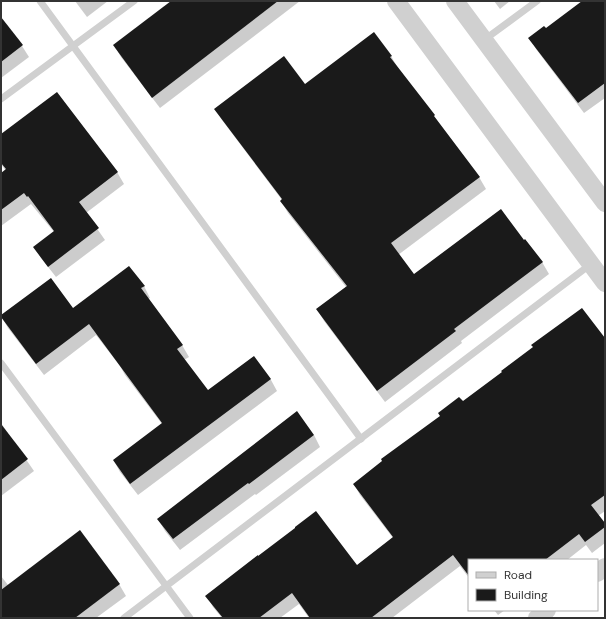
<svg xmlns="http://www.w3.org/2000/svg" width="606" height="619" font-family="'DM Sans',sans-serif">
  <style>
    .shadow { fill: #0003 }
    .building { fill: #1a1a1a }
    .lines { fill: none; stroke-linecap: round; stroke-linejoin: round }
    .service { stroke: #d0d0d0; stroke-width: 7 }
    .tertiary { stroke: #d0d0d0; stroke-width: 18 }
  </style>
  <rect width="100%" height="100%" fill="#fff"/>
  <g class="shadow">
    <polygon points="75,1 108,1 87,17"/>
    <polygon points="173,1 300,1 160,108 121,57 114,45"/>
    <polygon points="494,1 510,1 500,9"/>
    <polygon points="585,1 605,1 605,98 584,113 536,49 530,38 546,30"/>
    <polygon points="1,18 22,46 29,57 1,78"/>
    <polygon points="391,56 398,68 479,177 486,189 398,255 414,276 542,262 549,274 461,341 462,343 385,402 324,321 317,309 346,287 288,213 281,201 282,200 222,120 216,109 305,85"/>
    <polygon points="1,135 117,172 124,184 86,213 105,240 56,277 41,258 35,247 54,232 31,204 1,226 1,174 6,171 1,164"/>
    <polygon points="144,286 150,298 148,299 182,345 189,357 184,360 208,391 253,357 271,380 277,391 138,495 120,472 114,461 162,424 125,375 120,366 96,335 44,375 8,328 1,316 73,309"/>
    <polygon points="605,340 605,511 598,516 605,525 605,543 592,553 586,545 567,560 469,560 469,578 460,566 392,618 309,618 299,604 280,618 222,618 213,607 207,596 356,566 393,538 360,495 354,484 463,403"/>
    <polygon points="1,423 34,471 1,496"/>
    <polygon points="314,435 320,447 256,495 255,494 180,550 165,531 158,519"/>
    <polygon points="1,576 8,585 119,584 126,596 96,618 1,618"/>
    <polygon points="494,610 505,610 498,615"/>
  </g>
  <g class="building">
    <polygon points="171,1 278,1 152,98 113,45"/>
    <polygon points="582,1 605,1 605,83 578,103 528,38 544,26 546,28"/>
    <polygon points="1,17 23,45 1,62"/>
    <polygon points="374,32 392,56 390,57 435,115 434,116 480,177 391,243 414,274 501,209 524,240 525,239 543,262 454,329 456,331 377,391 316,309 347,286 280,201 282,199 214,109 284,56 305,84"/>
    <polygon points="57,92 118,172 79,202 99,228 48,267 33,247 54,231 28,196 27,197 24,193 1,210 1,173 6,169 1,163 1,134"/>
    <polygon points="129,266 145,286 141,288 183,345 177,349 208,390 254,356 271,379 130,484 113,460 162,423 89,324 36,364 1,317 1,315 51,278 73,308"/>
    <polygon points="582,308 605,338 605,495 591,505 605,523 605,527 585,542 579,534 545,560 469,560 469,576 453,555 371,618 310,618 292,593 259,618 223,618 205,596 258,555 258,556 295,528 295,527 316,511 357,565 393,537 353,484 382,461 381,459 440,416 438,413 459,397 463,401 502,372 501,371 533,347 531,345"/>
    <polygon points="297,411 314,435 249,484 248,483 173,539 157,519"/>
    <polygon points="1,424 28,459 1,480"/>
    <polygon points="80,530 120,584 75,618 1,618 1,590"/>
  </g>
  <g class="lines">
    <g class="service">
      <polyline points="40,1 361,439"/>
      <polyline points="484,40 537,1"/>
      <polyline points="1,99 134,1"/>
      <polyline points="1,363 190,618"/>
      <polyline points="124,618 591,264"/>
    </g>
    <g class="tertiary">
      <polyline points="396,1 605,283"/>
      <polyline points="455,1 605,203"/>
      <polyline points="597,573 605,567"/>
      <polyline points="537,618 547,610"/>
    </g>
  </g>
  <rect width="606" height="619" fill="none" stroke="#333333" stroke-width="4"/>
  <rect x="468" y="559" width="130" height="52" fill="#ffffff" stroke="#adadad"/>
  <rect x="476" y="572" width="20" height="6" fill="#d0d0d0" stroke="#adadad"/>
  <text x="504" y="579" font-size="12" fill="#333333">Road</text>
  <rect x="476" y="589" width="20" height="12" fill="#1a1a1a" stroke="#adadad"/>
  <text x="504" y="599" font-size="12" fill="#333333">Building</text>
</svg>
